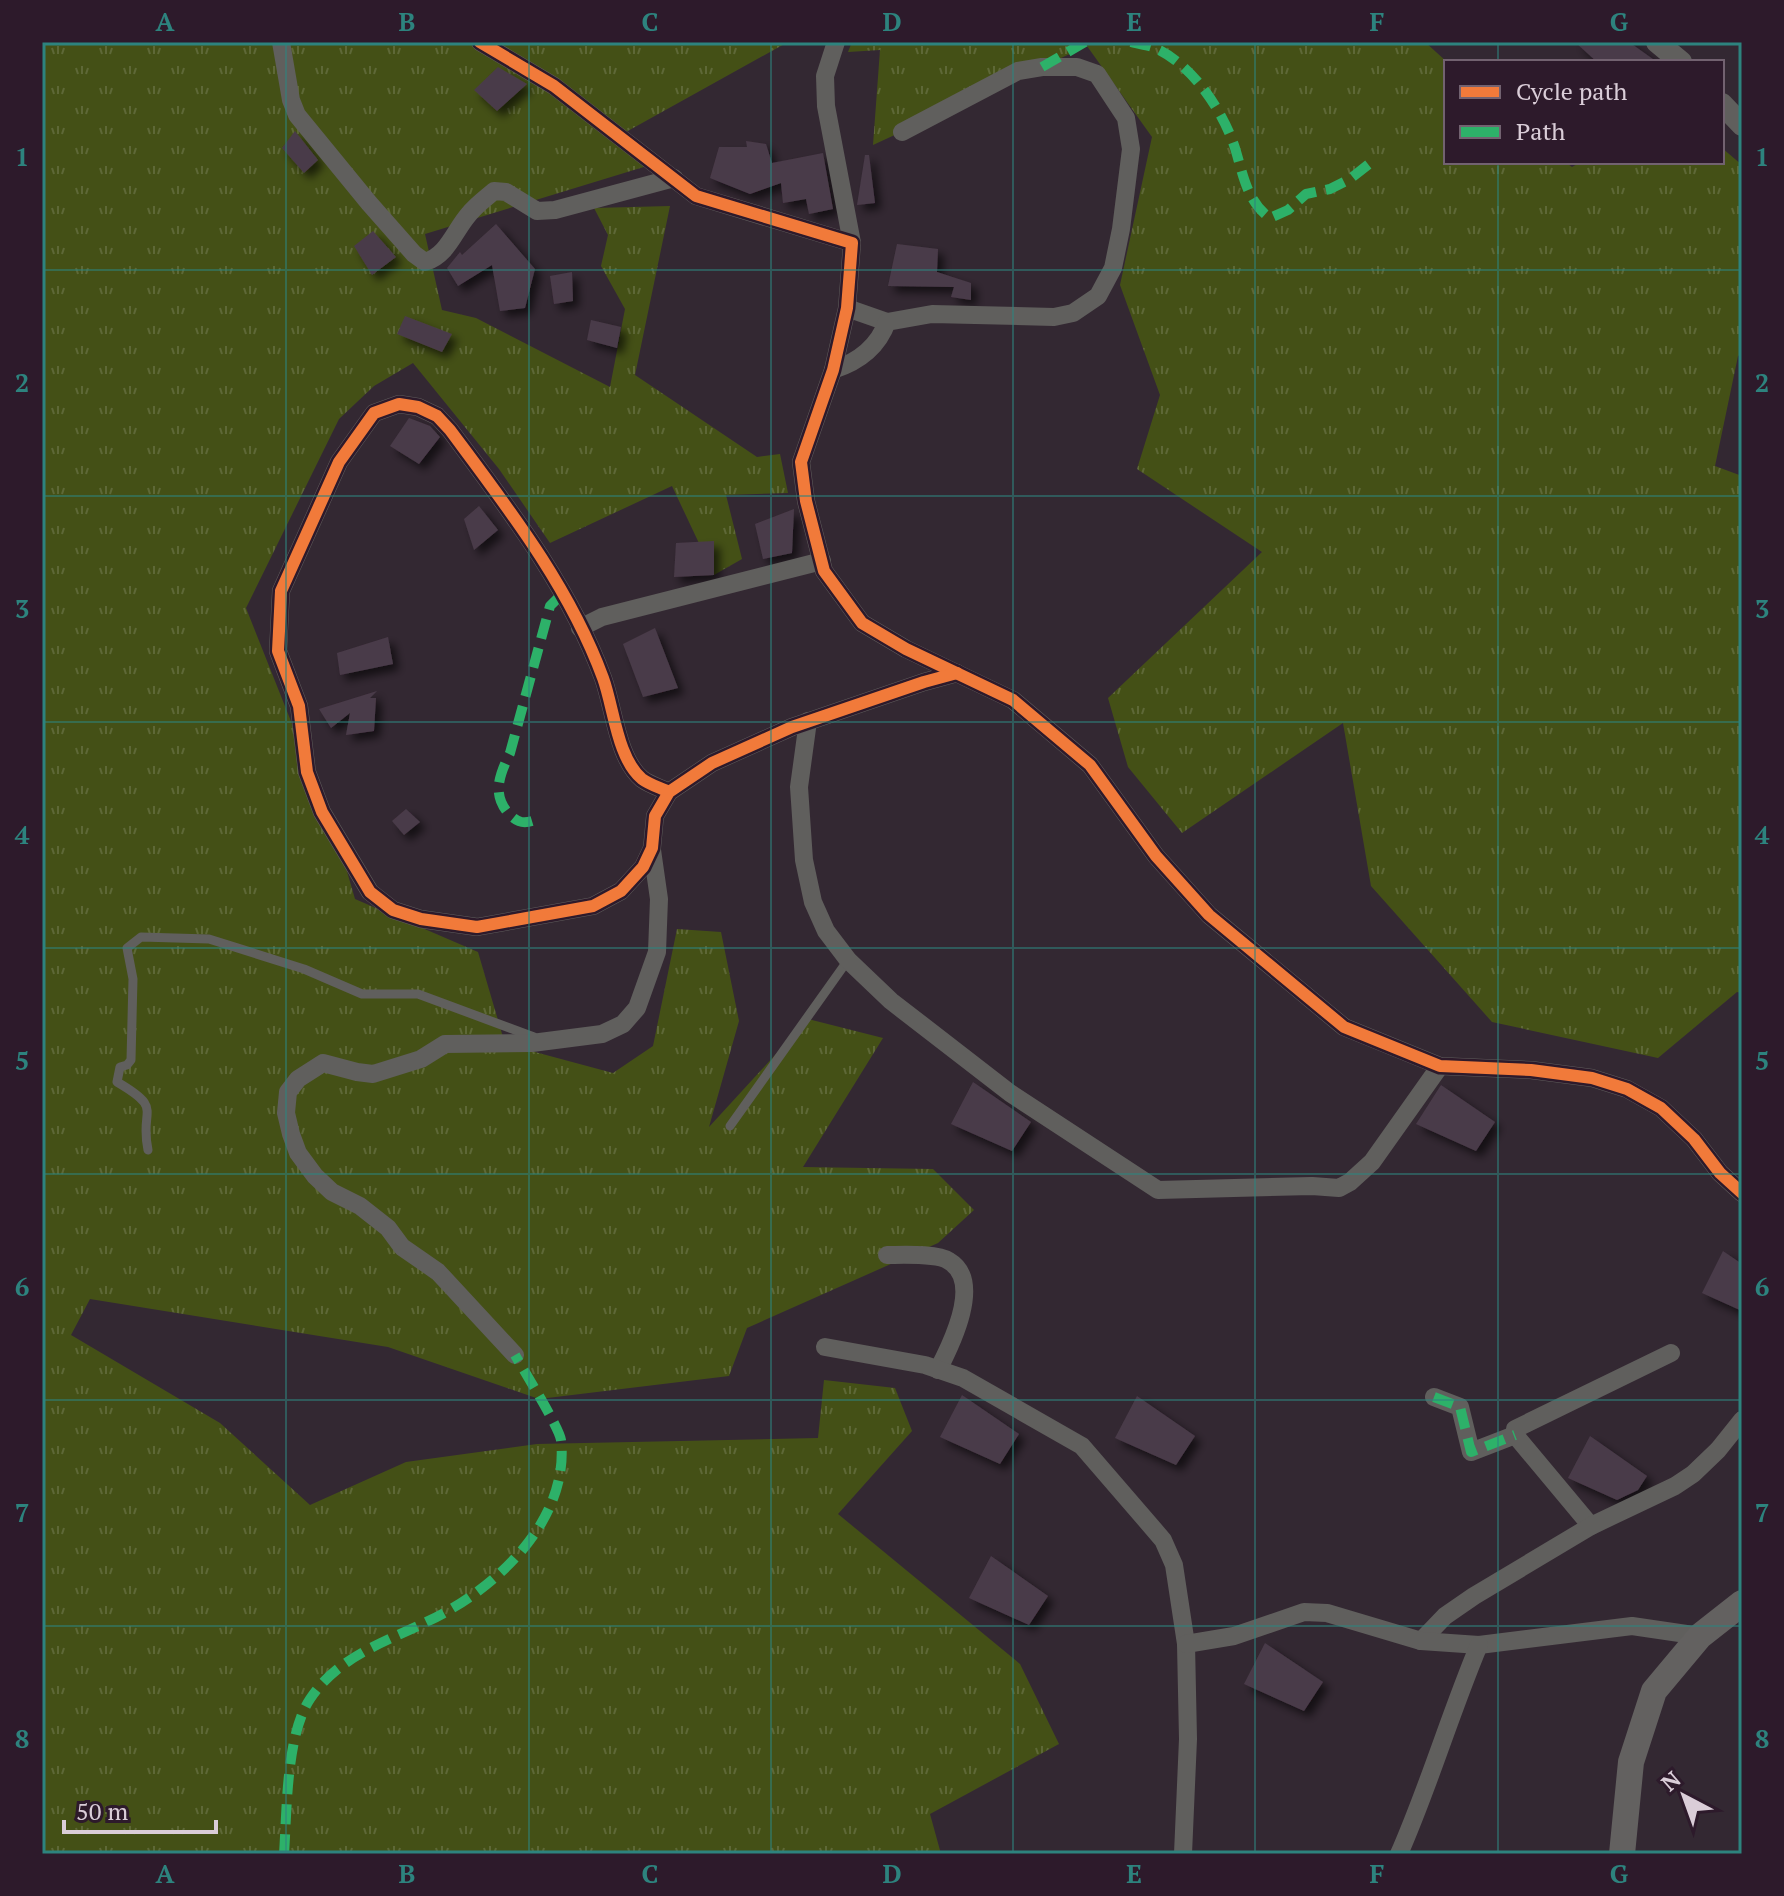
<svg xmlns="http://www.w3.org/2000/svg" width="1784" height="1896" font-family="'PT Serif',serif">
  <style>
    .grass { fill: url(#grass-tufts) }
    .building { fill: #4a3b49; filter: url(#shadow) }
    .lines { fill: none; stroke-linecap: round; stroke-linejoin: round }
    .service { stroke: #605f5d; stroke-width: 9 }
    .minor { stroke: #605f5d; stroke-width: 18 }
    .tertiary { stroke: #605f5d; stroke-width: 22 }
    .secondary { stroke: #636160; stroke-width: 26 }
    .quiet { stroke: #2db169; stroke-width: 10; stroke-dasharray: 20 10; stroke-linecap: butt }
    .cycleway-casing { stroke: #2d1a2b; stroke-width: 17 }
    .cycleway { stroke: #f17a3a; stroke-width: 12 }
    .grid { fill: none; stroke: #2d837e; stroke-width: 2; stroke-opacity: 0.55 }
    .neatline { fill: none; stroke: #2d837e; stroke-width: 3 }
    .grid-label { font-size: 26px; text-anchor: middle; font-weight: bold; fill: #2d837e }
  </style>
  <defs>
    <pattern id="grass-tufts" width="24" height="20" patternUnits="userSpaceOnUse" patternTransform="scale(2)"><rect width="24" height="20" fill="#445016"/><path d="M3 7l-1-3M5 7V3M7 7l1-3M15 17l-1-3M17 17v-4M19 17l1-3" fill="none" stroke="#5e6837"/></pattern>
    <filter id="shadow"><feDropShadow dx="6" dy="6" stdDeviation="4" flood-color="#0009"/></filter>
  </defs>
  <rect width="100%" height="100%" fill="#332832"/>
  <g class="grass">
    <polygon points="42,42 788,42 617,137 647,166 425,234 442,310 476,318 610,387 625,309 601,266 608,235 594,208 670,206 635,375 757,457 780,454 788,493 726,495 742,559 714,575 672,486 550,543 499,469 413,363 374,386 339,419 246,608 337,837 355,899 478,952 505,1044 613,1073 653,1046 677,929 721,932 739,1021 709,1127 808,1019 883,1038 803,1167 933,1169 974,1210 938,1243 747,1328 729,1376 539,1399 388,1347 90,1299 71,1335 220,1423 310,1505 406,1462 537,1444 818,1438 824,1380 895,1388 912,1431 838,1514 1020,1664 1059,1744 930,1814 941,1854 42,1854"/>
    <polygon points="852,42 1425,42 1447,62 1446,162 1565,162 1572,167 1581,162 1722,162 1722,148 1742,165 1742,354 1738,356 1715,466 1742,476 1742,993 1737,992 1658,1058 1492,1022 1371,886 1343,723 1182,833 1128,767 1108,698 1262,552 1137,469 1160,395 1120,285 1152,137 1087,46 873,145 880,50 848,52"/>
  </g>
  <g class="building">
    <polygon points="1575,42 1629,42 1657,62 1597,62"/>
    <polygon points="498,67 527,84 497,111 474,90"/>
    <polygon points="295,131 318,160 304,173 282,148"/>
    <polygon points="746,141 766,144 772,163 823,153 833,209 809,214 806,199 783,203 781,183 750,194 710,178 719,147 747,147"/>
    <polygon points="865,155 869,155 875,203 857,205"/>
    <polygon points="496,224 535,269 525,308 500,311 492,265 458,286 447,268 460,252 462,255"/>
    <polygon points="373,231 396,257 372,275 354,246"/>
    <polygon points="897,244 938,249 937,272 971,283 971,300 951,297 954,287 888,286"/>
    <polygon points="572,272 573,301 554,304 550,276"/>
    <polygon points="405,316 452,334 442,352 397,334"/>
    <polygon points="591,320 621,327 617,348 587,340"/>
    <polygon points="409,418 430,426 440,437 419,464 390,446"/>
    <polygon points="479,506 498,530 474,550 464,519"/>
    <polygon points="794,509 792,553 763,559 755,524"/>
    <polygon points="714,541 714,575 674,577 676,543"/>
    <polygon points="655,628 678,688 643,697 623,644"/>
    <polygon points="388,637 393,664 340,675 337,653"/>
    <polygon points="377,691 370,698 376,698 374,731 346,735 350,713 331,728 319,709"/>
    <polygon points="406,809 420,822 404,835 392,821"/>
    <polygon points="973,1082 1031,1122 1012,1151 951,1124"/>
    <polygon points="1441,1085 1495,1122 1476,1151 1416,1124"/>
    <polygon points="1723,1251 1742,1264 1742,1311 1702,1293"/>
    <polygon points="962,1395 1019,1434 1000,1464 940,1437"/>
    <polygon points="1137,1396 1195,1436 1176,1465 1115,1438"/>
    <polygon points="1590,1436 1647,1476 1638,1490 1617,1500 1568,1478"/>
    <polygon points="991,1556 1048,1596 1029,1625 969,1598"/>
    <polygon points="1265,1643 1323,1682 1304,1711 1244,1684"/>
  </g>
  <g class="lines">
    <g class="service">
      <polyline points="730,1126 848,960"/>
      <path d="M148,1150c-9,-42 17,-40 -31,-68l3,-15 7,-2 4,-5 2,-81 -6,-31 14,-11 68,2 95,30 58,25h56l116,43"/>
    </g>
    <g class="minor">
      <path d="M281,42l10,58 6,15 72,88 45,51 11,8c23,-7 29,-31 44,-48 7,-9 17,-16 25,-23l12,1 31,19 18,-1 119,-32"/>
      <polyline points="480,42 554,86 696,196 852,243 847,308 833,370 801,462 806,501 824,571 862,623 906,649 1013,700 1090,765 1156,856 1209,915 1344,1027 1440,1066 1531,1070 1592,1078 1627,1089 1661,1108 1694,1139 1720,1173 1742,1193"/>
      <polyline points="836,42 825,76 826,106 852,243"/>
      <polyline points="847,308 887,322"/>
      <path d="M833,370c25,-8 45,-23 54,-48l45,-8 122,3 19,-4 25,-17 15,-28 8,-39 10,-80 -5,-31 -29,-44 -20,-7h-35l-24,4 -116,61"/>
      <polyline points="580,628 602,617 822,561"/>
      <polyline points="808,721 799,787 804,860 813,902 826,931 848,960 891,1001 1010,1093 1158,1190 1312,1186 1339,1188 1350,1182 1372,1162 1440,1066"/>
      <path d="M669,792c-8,-4 -19,-7 -27,-13 -25,-21 -28,-71 -39,-101 -34,-92 -95,-170 -153,-248l-13,-14 -19,-9 -19,-3 -25,9 -35,49 -58,129 -3,60 21,55 8,66 15,40 48,80 23,18 28,9 56,8 116,-21 28,-15 22,-24 9,-19 3,-32 14,-24 43,-29 80,-36 132,-45 33,-9"/>
      <path d="M887,1255c15,0 50,-2 62,6 34,20 2,84 -11,109"/>
      <polyline points="825,1347 925,1365 963,1378 1082,1446 1163,1540 1174,1565 1186,1644 1188,1739 1183,1854"/>
      <polyline points="515,1355 438,1272 402,1247 388,1228 360,1206 332,1192 315,1176 298,1153 291,1134 286,1113 288,1092 298,1079 323,1063 357,1072 373,1074 421,1059 445,1044 532,1043 602,1034 623,1024 637,1008 657,952 659,899 652,850"/>
      <polyline points="1434,1397 1460,1407 1471,1452 1515,1435"/>
      <polyline points="1591,1526 1515,1435 1515,1429 1671,1353"/>
      <polyline points="1421,1641 1445,1616 1474,1596 1591,1526 1675,1486 1693,1474 1718,1450 1742,1420"/>
      <polyline points="1186,1644 1234,1636 1304,1612 1327,1613 1421,1641 1479,1645 1632,1626 1700,1636"/>
      <path d="M1399,1854c30,-68 51,-140 80,-209"/>
    </g>
    <g class="tertiary">
      <polyline points="1657,42 1681,62"/>
      <polyline points="1722,104 1742,125"/>
    </g>
    <polyline class="secondary" points="1622,1854 1631,1762 1654,1691 1700,1636 1742,1603"/>
    <g class="quiet">
      <path d="M1131,42c7,2 17,3 24,6 37,16 68,63 80,100 8,26 12,54 35,70l18,-8 18,-16 24,-5 20,-10 19,-15"/>
      <polyline points="1042,67 1085,42"/>
      <path d="M532,821c-10,3 -15,1 -23,-7 -18,-20 -9,-40 1,-61l40,-147 12,-12"/>
      <polyline points="1434,1397 1460,1407 1471,1452 1515,1435"/>
      <path d="M284,1854c3,-43 2,-119 26,-155 33,-50 92,-61 141,-90 58,-34 118,-96 110,-169 -2,-13 -37,-69 -46,-85"/>
    </g>
    <g class="cycleway-casing">
      <g id="cycleway">
        <polyline points="480,42 554,86 696,196 852,243 847,308 833,370 801,462 806,501 824,571 862,623 906,649 1013,700 1090,765 1156,856 1209,915 1344,1027 1440,1066 1531,1070 1592,1078 1627,1089 1661,1108 1694,1139 1720,1173 1742,1193"/>
        <path d="M669,792c-8,-4 -19,-7 -27,-13 -25,-21 -28,-71 -39,-101 -34,-92 -95,-170 -153,-248l-13,-14 -19,-9 -19,-3 -25,9 -35,49 -58,129 -3,60 21,55 8,66 15,40 48,80 23,18 28,9 56,8 116,-21 28,-15 22,-24 9,-19 3,-32 14,-24 43,-29 80,-36 132,-45 33,-9"/>
      </g>
    </g>
    <use href="#cycleway" class="cycleway"/>
  </g>
  <path class="grid" d="M286,42v1812M529,42v1812M771,42v1812M1013,42v1812M1255,42v1812M1498,42v20M1498,162v1692M42,270h1700M42,496h1700M42,722h1700M42,948h1700M42,1174h1700M42,1400h1700M42,1626h1700"/>
  <rect width="1784" height="1896" fill="none" stroke="#2d1a2b" stroke-width="88"/>
  <rect x="1444" y="60" width="280" height="104" fill="#2d1a2b" stroke="#726270" stroke-width="2"/>
  <rect x="1460" y="86" width="40" height="12" fill="#f17a3a" stroke="#726270" stroke-width="2"/>
  <text x="1516" y="100" font-size="24" fill="#dacdd8">Cycle path</text>
  <rect x="1460" y="126" width="40" height="12" fill="#2db169" stroke="#726270" stroke-width="2"/>
  <text x="1516" y="140" font-size="24" fill="#dacdd8">Path</text>
  <g transform="translate(1684 1796) rotate(319)" stroke="#2d1a2b" stroke-width="6" paint-order="stroke">
  <path d="M0-6L14 30L0 20L-14 30Z" fill="#dacdd8"/>
  <text y="-12" font-size="22" font-weight="bold" text-anchor="middle" fill="#dacdd8">N</text>
  </g>
  <path d="M64 1820v12h152v-12" fill="none" stroke="#dacdd8" stroke-width="4"/>
  <text x="76" y="1820" font-size="24" fill="#dacdd8" stroke="#2d1a2b" stroke-width="6" paint-order="stroke">50 m</text>
  <rect x="44" y="44" width="1696" height="1808" class="neatline"/>
  <g class="grid-label">
    <text x="165" y="31">A</text>
    <text x="407" y="31">B</text>
    <text x="650" y="31">C</text>
    <text x="892" y="31">D</text>
    <text x="1134" y="31">E</text>
    <text x="1377" y="31">F</text>
    <text x="1619" y="31">G</text>
    <text x="22" y="166">1</text>
    <text x="1762" y="166">1</text>
    <text x="22" y="392">2</text>
    <text x="1762" y="392">2</text>
    <text x="22" y="618">3</text>
    <text x="1762" y="618">3</text>
    <text x="22" y="844">4</text>
    <text x="1762" y="844">4</text>
    <text x="22" y="1070">5</text>
    <text x="1762" y="1070">5</text>
    <text x="22" y="1296">6</text>
    <text x="1762" y="1296">6</text>
    <text x="22" y="1522">7</text>
    <text x="1762" y="1522">7</text>
    <text x="22" y="1748">8</text>
    <text x="1762" y="1748">8</text>
    <text x="165" y="1883">A</text>
    <text x="407" y="1883">B</text>
    <text x="650" y="1883">C</text>
    <text x="892" y="1883">D</text>
    <text x="1134" y="1883">E</text>
    <text x="1377" y="1883">F</text>
    <text x="1619" y="1883">G</text>
  </g>
</svg>
